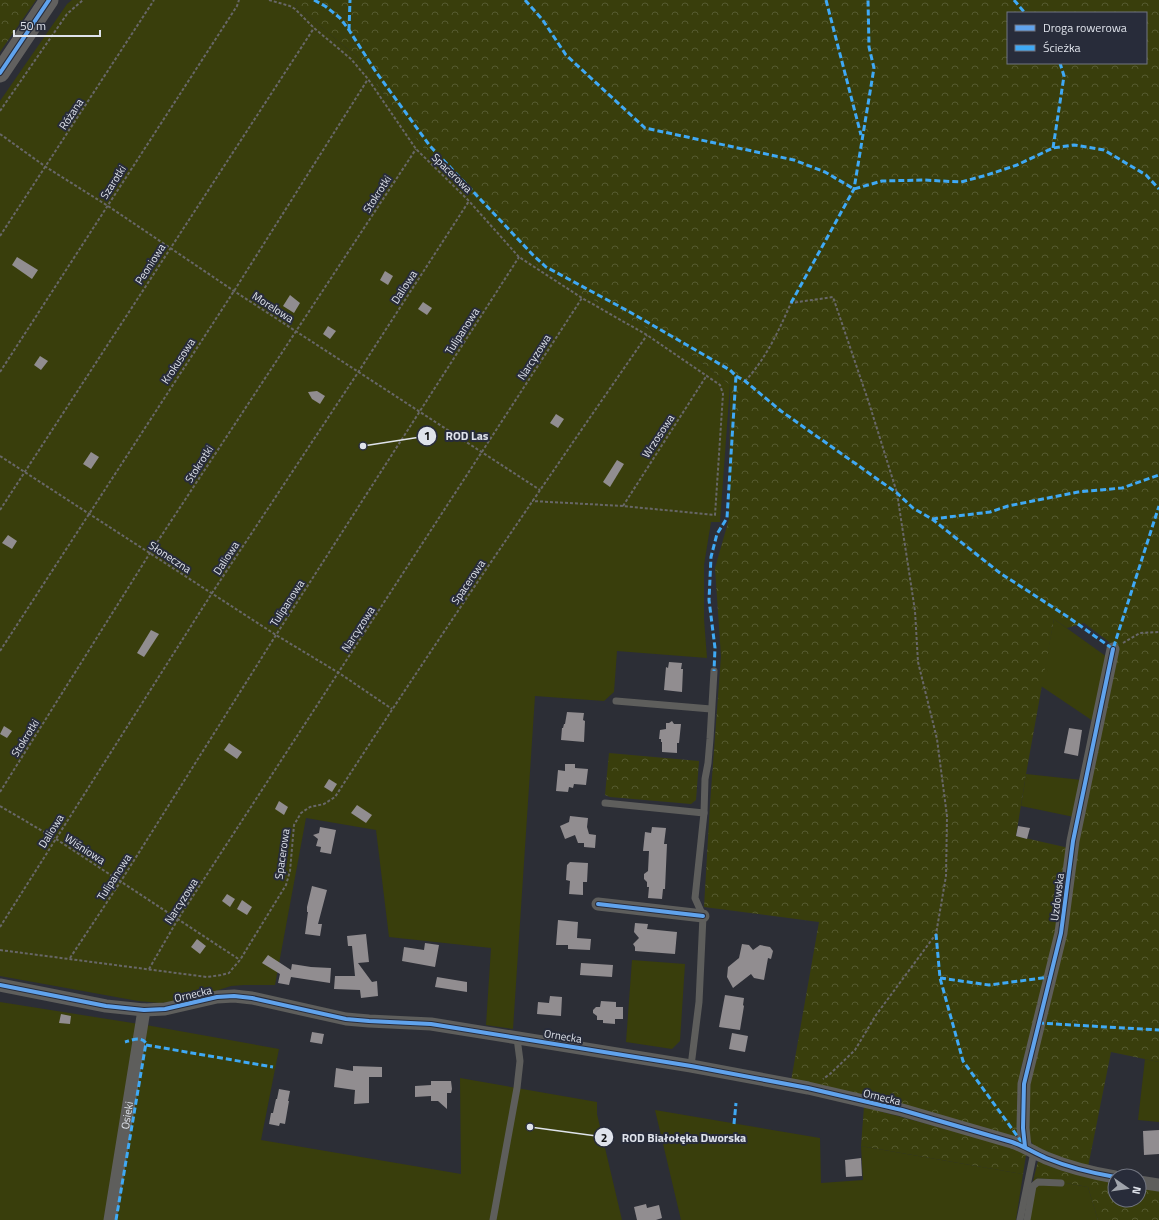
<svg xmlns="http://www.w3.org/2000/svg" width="1159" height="1220" font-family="'Titillium Web',sans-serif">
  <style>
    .green { fill: #393e0c }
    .forest { fill: url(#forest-crowns); fill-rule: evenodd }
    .building { fill: #918d90 }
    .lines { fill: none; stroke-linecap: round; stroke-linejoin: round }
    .path { stroke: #686768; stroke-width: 2; stroke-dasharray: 3 2; stroke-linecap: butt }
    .lane { stroke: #5e5e5c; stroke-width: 7 }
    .street { stroke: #5e5e5c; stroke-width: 13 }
    .secondary { stroke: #61605f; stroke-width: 19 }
    .quiet { stroke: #3fa9f5; stroke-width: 3; stroke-dasharray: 6 3; stroke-linecap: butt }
    .cycleway-casing { stroke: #282c3a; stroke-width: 6 }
    .cycleway { stroke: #60a3ed; stroke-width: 4 }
    .labels { text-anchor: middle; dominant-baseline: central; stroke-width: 4; stroke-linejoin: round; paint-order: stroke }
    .street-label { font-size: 11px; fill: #dfe3eb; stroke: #282c3a }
    .leader { fill: none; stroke: #dfe3eb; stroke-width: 1.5 }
    .callout-dot { fill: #dfe3eb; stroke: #282c3a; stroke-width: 1.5 }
    .mark-label { font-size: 12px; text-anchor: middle; font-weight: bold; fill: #111 }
    .callout-label { font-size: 12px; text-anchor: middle; font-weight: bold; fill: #dfe3eb; stroke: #282c3a; stroke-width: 4; stroke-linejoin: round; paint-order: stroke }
  </style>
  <defs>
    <pattern id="forest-crowns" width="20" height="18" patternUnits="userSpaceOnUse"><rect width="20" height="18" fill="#393e0c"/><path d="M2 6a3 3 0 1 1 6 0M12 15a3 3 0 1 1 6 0" fill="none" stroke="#555a30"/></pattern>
  </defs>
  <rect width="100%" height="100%" fill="#2c2e36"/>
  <g class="green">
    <polygon points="72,0 297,0 295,5 355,55 425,150 539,267 565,285 658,334 693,356 730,385 720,522 711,522 704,565 704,619 707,658 617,651 614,692 604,701 535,696 513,1029 486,1025 491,948 389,937 376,830 306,818 275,985 244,985 231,986 188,1000 160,1003 138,1001 0,976 0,101 67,4"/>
    <polygon points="1054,619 1107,657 1093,721 1041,686"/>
    <polygon points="1026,774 1082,780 1074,817 1021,806"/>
    <polygon points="632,960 685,964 680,1041 672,1049 626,1042"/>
    <polygon points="0,1002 139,1024 106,1220 0,1220"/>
    <polygon points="146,1025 279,1049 261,1140 461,1174 460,1078 597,1102 597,1114 622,1220 113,1220"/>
    <polygon points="1145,1059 1159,1062 1159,1122 1138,1120"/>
    <polygon points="655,1110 820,1138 821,1183 863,1180 861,1146 1023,1174 1016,1220 681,1220"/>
    <polygon points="1034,1177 1088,1187 1098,1220 1025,1220"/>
  </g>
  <g class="forest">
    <polygon points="0,0 36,0 0,52"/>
    <path d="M297,0h862v1062l-48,-10 -23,115 -53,-19 -8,-13v-36l47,-250 43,-201 -33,-25 -17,5 -13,-9 -28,155 -10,62 53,12 -12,85 -37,139 -1,61 -6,5 -222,-57 28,-159 -115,-15 6,-103 11,-148 -6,-88 14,-49 1,-134 -37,-29 -35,-22 -93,-49 -26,-18 -114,-117 -70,-95 -60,-50zM1008,13h138v50h-138z"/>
    <polygon points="609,753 699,761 696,800 691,804 610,797 605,795"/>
    <polygon points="864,1107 1009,1146 1026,1155 1023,1174 861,1146"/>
    <path d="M1038,1161c24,12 50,16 77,20v19h24v-16l20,3v33h-61l-10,-33 -54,-10z"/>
  </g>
  <g class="building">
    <polygon points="17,257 38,270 32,279 12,265"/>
    <polygon points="385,271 393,276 388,285 380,280"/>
    <polygon points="290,295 300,303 294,313 283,306"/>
    <polygon points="423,302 432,308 427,315 418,309"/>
    <polygon points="328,326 336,331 330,339 323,334"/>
    <polygon points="40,356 48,361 41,370 34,365"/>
    <polygon points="317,391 325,396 320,404 312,399 308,392"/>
    <polygon points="556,414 564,419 558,428 550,423"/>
    <polygon points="91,452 99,457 91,469 83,464"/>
    <polygon points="617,460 624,464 610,487 603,482"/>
    <polygon points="8,535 17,541 12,549 2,543"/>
    <polygon points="151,630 159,634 144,657 137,653"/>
    <polygon points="669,662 682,663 681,669 683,669 682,692 664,690 666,667 668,668"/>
    <polygon points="567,712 584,713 583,720 585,721 584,742 561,740 562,728 563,728 564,724 565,724"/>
    <polygon points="672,721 674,724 681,724 679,743 677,743 677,753 662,752 662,742 661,742 661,739 659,739 660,730 666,729 666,723 669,723"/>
    <polygon points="4,726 12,731 7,738 0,734"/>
    <polygon points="1069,728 1082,730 1078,756 1064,753"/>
    <polygon points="229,743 242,752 237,759 224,750"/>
    <polygon points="565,764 575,764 575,768 588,769 586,785 574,784 573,788 569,787 568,792 556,791 558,770 565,771"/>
    <polygon points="329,779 337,784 332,792 324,787"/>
    <polygon points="279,801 288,807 284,815 275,809"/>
    <polygon points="357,805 372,815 366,823 351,813"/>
    <polygon points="570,816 588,818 587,827 589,834 596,835 595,848 584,847 584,843 578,843 575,835 565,839 560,826 569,822"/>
    <polygon points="1018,826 1030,828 1027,839 1016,836"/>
    <polygon points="320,827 336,830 331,854 320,852 321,847 316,846 318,839 313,835 319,833"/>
    <polygon points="652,827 666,828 664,844 667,844 665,889 663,889 662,899 648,898 649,887 647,887 647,882 644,879 644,874 648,871 649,851 643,851 645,832 651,833"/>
    <polygon points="570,862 588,863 587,882 583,882 583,895 569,894 570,881 566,880 567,865"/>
    <polygon points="312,886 327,890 318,924 322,924 320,936 305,934 308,912 307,912 307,907"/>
    <polygon points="227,894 235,899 230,907 222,901"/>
    <polygon points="242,900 252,907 247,915 237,909"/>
    <polygon points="558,920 578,922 577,938 591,939 590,950 568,949 568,945 556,945"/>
    <polygon points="635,923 648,924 647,929 677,932 675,954 635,951 635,947 633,944 639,938 634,932"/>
    <polygon points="366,934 369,962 358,963 372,982 377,981 378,996 361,998 360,990 334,989 335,976 355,976 352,946 348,946 347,936"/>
    <polygon points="197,939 206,946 200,954 191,947"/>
    <polygon points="425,943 439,945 435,967 402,961 404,947 424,950"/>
    <polygon points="742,944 749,945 753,950 760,945 770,947 773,951 771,959 768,958 764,980 754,978 751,974 733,988 727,977 728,967 739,958"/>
    <polygon points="268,955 291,970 292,964 311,967 331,968 330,983 291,977 289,985 278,983 280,974 262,963"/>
    <polygon points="581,963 613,965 612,977 580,975"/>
    <polygon points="437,977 467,982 467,992 435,987"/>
    <polygon points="725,995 744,998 743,1005 744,1006 740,1030 719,1027"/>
    <polygon points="550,996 562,997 561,1016 537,1014 538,1002 549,1003"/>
    <polygon points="601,1001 616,1002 616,1007 623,1007 623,1019 615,1019 615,1024 603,1023 603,1020 597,1020 597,1016 593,1013 593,1010 596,1007 600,1007"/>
    <polygon points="61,1014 71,1016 70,1024 59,1023"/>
    <polygon points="312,1032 324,1034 322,1044 310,1042"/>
    <polygon points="732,1033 748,1036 745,1052 729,1049"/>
    <polygon points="353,1066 382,1067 382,1077 369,1077 369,1103 354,1104 355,1090 334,1087 336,1068 353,1071"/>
    <polygon points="431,1081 451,1081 452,1089 451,1093 447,1093 447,1109 438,1101 431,1101 431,1096 415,1097 415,1086 431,1085"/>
    <polygon points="279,1089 290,1091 288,1101 289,1101 285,1124 280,1123 279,1126 269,1124 271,1113 273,1113 276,1099 277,1099"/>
    <polygon points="1159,1130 1159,1154 1144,1155 1143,1131"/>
    <polygon points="861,1158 862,1176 846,1177 845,1160"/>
    <polygon points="646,1204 647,1208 659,1205 662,1218 656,1220 637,1220 634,1207"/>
  </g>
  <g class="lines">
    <g class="path">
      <polyline points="269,0 290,6 295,9 314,28 351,59 368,79 416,149 469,201 519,257 582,298 647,335 720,385 723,394 715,515 623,506 532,501"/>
      <polyline points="0,111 67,14 83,0"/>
      <polyline points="0,134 46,167 108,206 234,291 540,490"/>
      <polyline points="0,236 154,0"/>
      <polyline points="0,372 237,6 239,0"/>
      <path d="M745,381c21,-22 34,-51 46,-78l42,-6 36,106 28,90 18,118 3,51 19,77 10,77 -1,60 -10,58 -60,81 -21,35 -25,24 -7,5"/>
      <polyline points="0,456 276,635 339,673 392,709"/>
      <polyline points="623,506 707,375"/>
      <polyline points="0,510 314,28"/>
      <polyline points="1123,643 1140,633 1159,632"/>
      <polyline points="0,651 234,291 368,79"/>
      <polyline points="0,792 150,553 416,149"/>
      <polyline points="0,806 56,839 240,960"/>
      <polyline points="0,927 212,593 359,371 469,201"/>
      <path d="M0,950l207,27 14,-2 8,-2 4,-5 7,-8 46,-75 4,-14 4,-46 7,-12 9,-6 14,-3 11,-7c101,-156 206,-309 312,-462"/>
      <polyline points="70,958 121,881 276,635 519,257"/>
      <polyline points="149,969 178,919 582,298"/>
    </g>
    <g class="lane">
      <polyline points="616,701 711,709"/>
      <polyline points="605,803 704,813"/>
      <polyline points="691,1066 699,1002 703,916 695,898 704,813 705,779 708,763 710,739 714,671"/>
      <polyline points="493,1220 517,1088 520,1061 517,1038"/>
      <polyline points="1020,1220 1034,1152"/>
      <polyline points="1027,1220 1033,1186 1038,1182 1061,1183"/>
    </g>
    <g class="street">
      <polyline points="598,904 703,916"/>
      <path d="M0,985l106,21 38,4 21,-1 52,-12 17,-1 18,2 94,21 23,2 62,3 260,42 117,22 94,22 110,32c12,4 22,11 34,16 22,9 46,15 69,19"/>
      <polyline points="1025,1147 1023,1128 1024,1084 1061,933 1073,841 1113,649"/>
      <polyline points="1139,1182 1159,1185"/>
      <path id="s1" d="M110,1220l34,-210"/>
    </g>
    <polyline class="secondary" points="0,73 49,0"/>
    <g class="quiet">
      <polyline points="314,0 325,6 340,18 349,30 376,72 430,146 533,255 546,267 628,311 730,370 736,376 727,518 717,534 711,557 709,600 715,648 714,671"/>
      <polyline points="525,0 542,19 566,55 645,128 794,160 825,172 854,189 882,181 923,180 961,182 987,175 1017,165 1053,148 1074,145 1104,150 1146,175 1159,189"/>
      <polyline points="826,0 861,135"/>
      <polyline points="1014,0 1025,13"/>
      <polyline points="349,30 350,0"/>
      <polyline points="1053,148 1064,76 1060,63"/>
      <polyline points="791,303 854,189 874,68 869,47 868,0"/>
      <polyline points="736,376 745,381 781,411 897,493 913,508 932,519 1000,573 1068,617 1113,649 1159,506"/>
      <polyline points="932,519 990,512 1008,506 1078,492 1122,488 1159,475"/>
      <polyline points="936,934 940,978 963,1061 1023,1144"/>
      <polyline points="940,978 989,985 1050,977"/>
      <polyline points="1038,1023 1159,1030"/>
      <polyline points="146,1045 273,1067"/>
      <polyline points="734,1124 736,1103"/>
      <path d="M116,1220l30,-177c-5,-7 -14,-3 -21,-1"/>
    </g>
    <g class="cycleway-casing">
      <g id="cycleway">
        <polyline points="0,73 49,0"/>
        <polyline points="598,904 703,916"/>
        <path d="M0,985l106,21 38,4 21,-1 52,-12 17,-1 18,2 94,21 23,2 62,3 260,42 117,22 94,22 110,32c12,4 22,11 34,16 22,9 46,15 69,19"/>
        <polyline points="1025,1147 1023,1128 1024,1084 1061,933 1073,841 1113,649"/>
      </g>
    </g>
    <use href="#cycleway" class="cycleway"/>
  </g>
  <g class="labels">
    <g class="street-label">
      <text transform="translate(71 114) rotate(-57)">Różana</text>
      <text transform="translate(452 173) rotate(44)">Spacerowa</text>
      <text transform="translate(113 182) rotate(-57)">Szarotki</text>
      <text transform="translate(377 194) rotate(-57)">Stokrotki</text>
      <text transform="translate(150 264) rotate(-57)">Peoniowa</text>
      <text transform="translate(404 287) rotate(-57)">Daliowa</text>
      <text transform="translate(273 307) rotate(33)">Morelowa</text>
      <text transform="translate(462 331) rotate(-57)">Tulipanowa</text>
      <text transform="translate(534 357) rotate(-57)">Narcyzowa</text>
      <text transform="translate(178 361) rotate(-57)">Krokusowa</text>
      <text transform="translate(658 436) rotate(-57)">Wrzosowa</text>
      <text transform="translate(199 464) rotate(-57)">Stokrotki</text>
      <text transform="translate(170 557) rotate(33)">Słoneczna</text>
      <text transform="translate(226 558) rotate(-57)">Daliowa</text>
      <text transform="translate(468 582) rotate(-56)">Spacerowa</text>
      <text transform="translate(287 603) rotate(-57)">Tulipanowa</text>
      <text transform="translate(358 629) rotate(-57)">Narcyzowa</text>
      <text transform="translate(25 738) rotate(-58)">Stokrotki</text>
      <text transform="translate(51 831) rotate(-58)">Daliowa</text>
      <text transform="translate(85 849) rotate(33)">Wiśniowa</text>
      <text transform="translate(282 854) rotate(-82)">Spacerowa</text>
      <text transform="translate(114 877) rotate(-57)">Tulipanowa</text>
      <text transform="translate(1057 897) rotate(-83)">Uzdowska</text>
      <text transform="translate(181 901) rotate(-57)">Narcyzowa</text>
      <text transform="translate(193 994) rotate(-13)">Ornecka</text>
      <text transform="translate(563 1036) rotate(9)">Ornecka</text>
      <text transform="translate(882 1097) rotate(13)">Ornecka</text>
      <text stroke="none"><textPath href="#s1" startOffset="106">Osieki</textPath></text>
    </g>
  </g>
  <path class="leader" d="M363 446L427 436M530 1127L604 1137"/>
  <g class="callout-dot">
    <circle cx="363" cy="446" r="4"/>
    <circle cx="530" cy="1127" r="4"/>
    <circle cx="427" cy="436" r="10"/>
    <circle cx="604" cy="1137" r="10"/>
  </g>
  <g class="mark-label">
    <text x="427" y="440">1</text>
    <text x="604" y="1142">2</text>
  </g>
  <g class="callout-label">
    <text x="467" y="440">ROD Las</text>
    <text x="684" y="1142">ROD Białołęka Dworska</text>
  </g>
  <rect x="1007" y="12" width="140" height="52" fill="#282c3a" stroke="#717581"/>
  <rect x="1015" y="25" width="20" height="6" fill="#60a3ed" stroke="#717581"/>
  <text x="1043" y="32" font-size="12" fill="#dfe3eb">Droga rowerowa</text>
  <rect x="1015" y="45" width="20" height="6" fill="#3fa9f5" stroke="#717581"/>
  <text x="1043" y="52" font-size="12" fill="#dfe3eb">Ścieżka</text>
  <g transform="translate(1127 1188) rotate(103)"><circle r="19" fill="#282c3a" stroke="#717581"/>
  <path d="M0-3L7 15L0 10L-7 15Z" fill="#a0a4ac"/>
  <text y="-6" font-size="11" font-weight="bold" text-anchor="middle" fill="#dfe3eb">N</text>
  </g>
  <path d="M14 30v6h86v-6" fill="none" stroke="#dfe3eb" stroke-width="2"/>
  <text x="20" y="30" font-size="12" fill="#dfe3eb" stroke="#282c3a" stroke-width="3" paint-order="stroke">50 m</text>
</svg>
